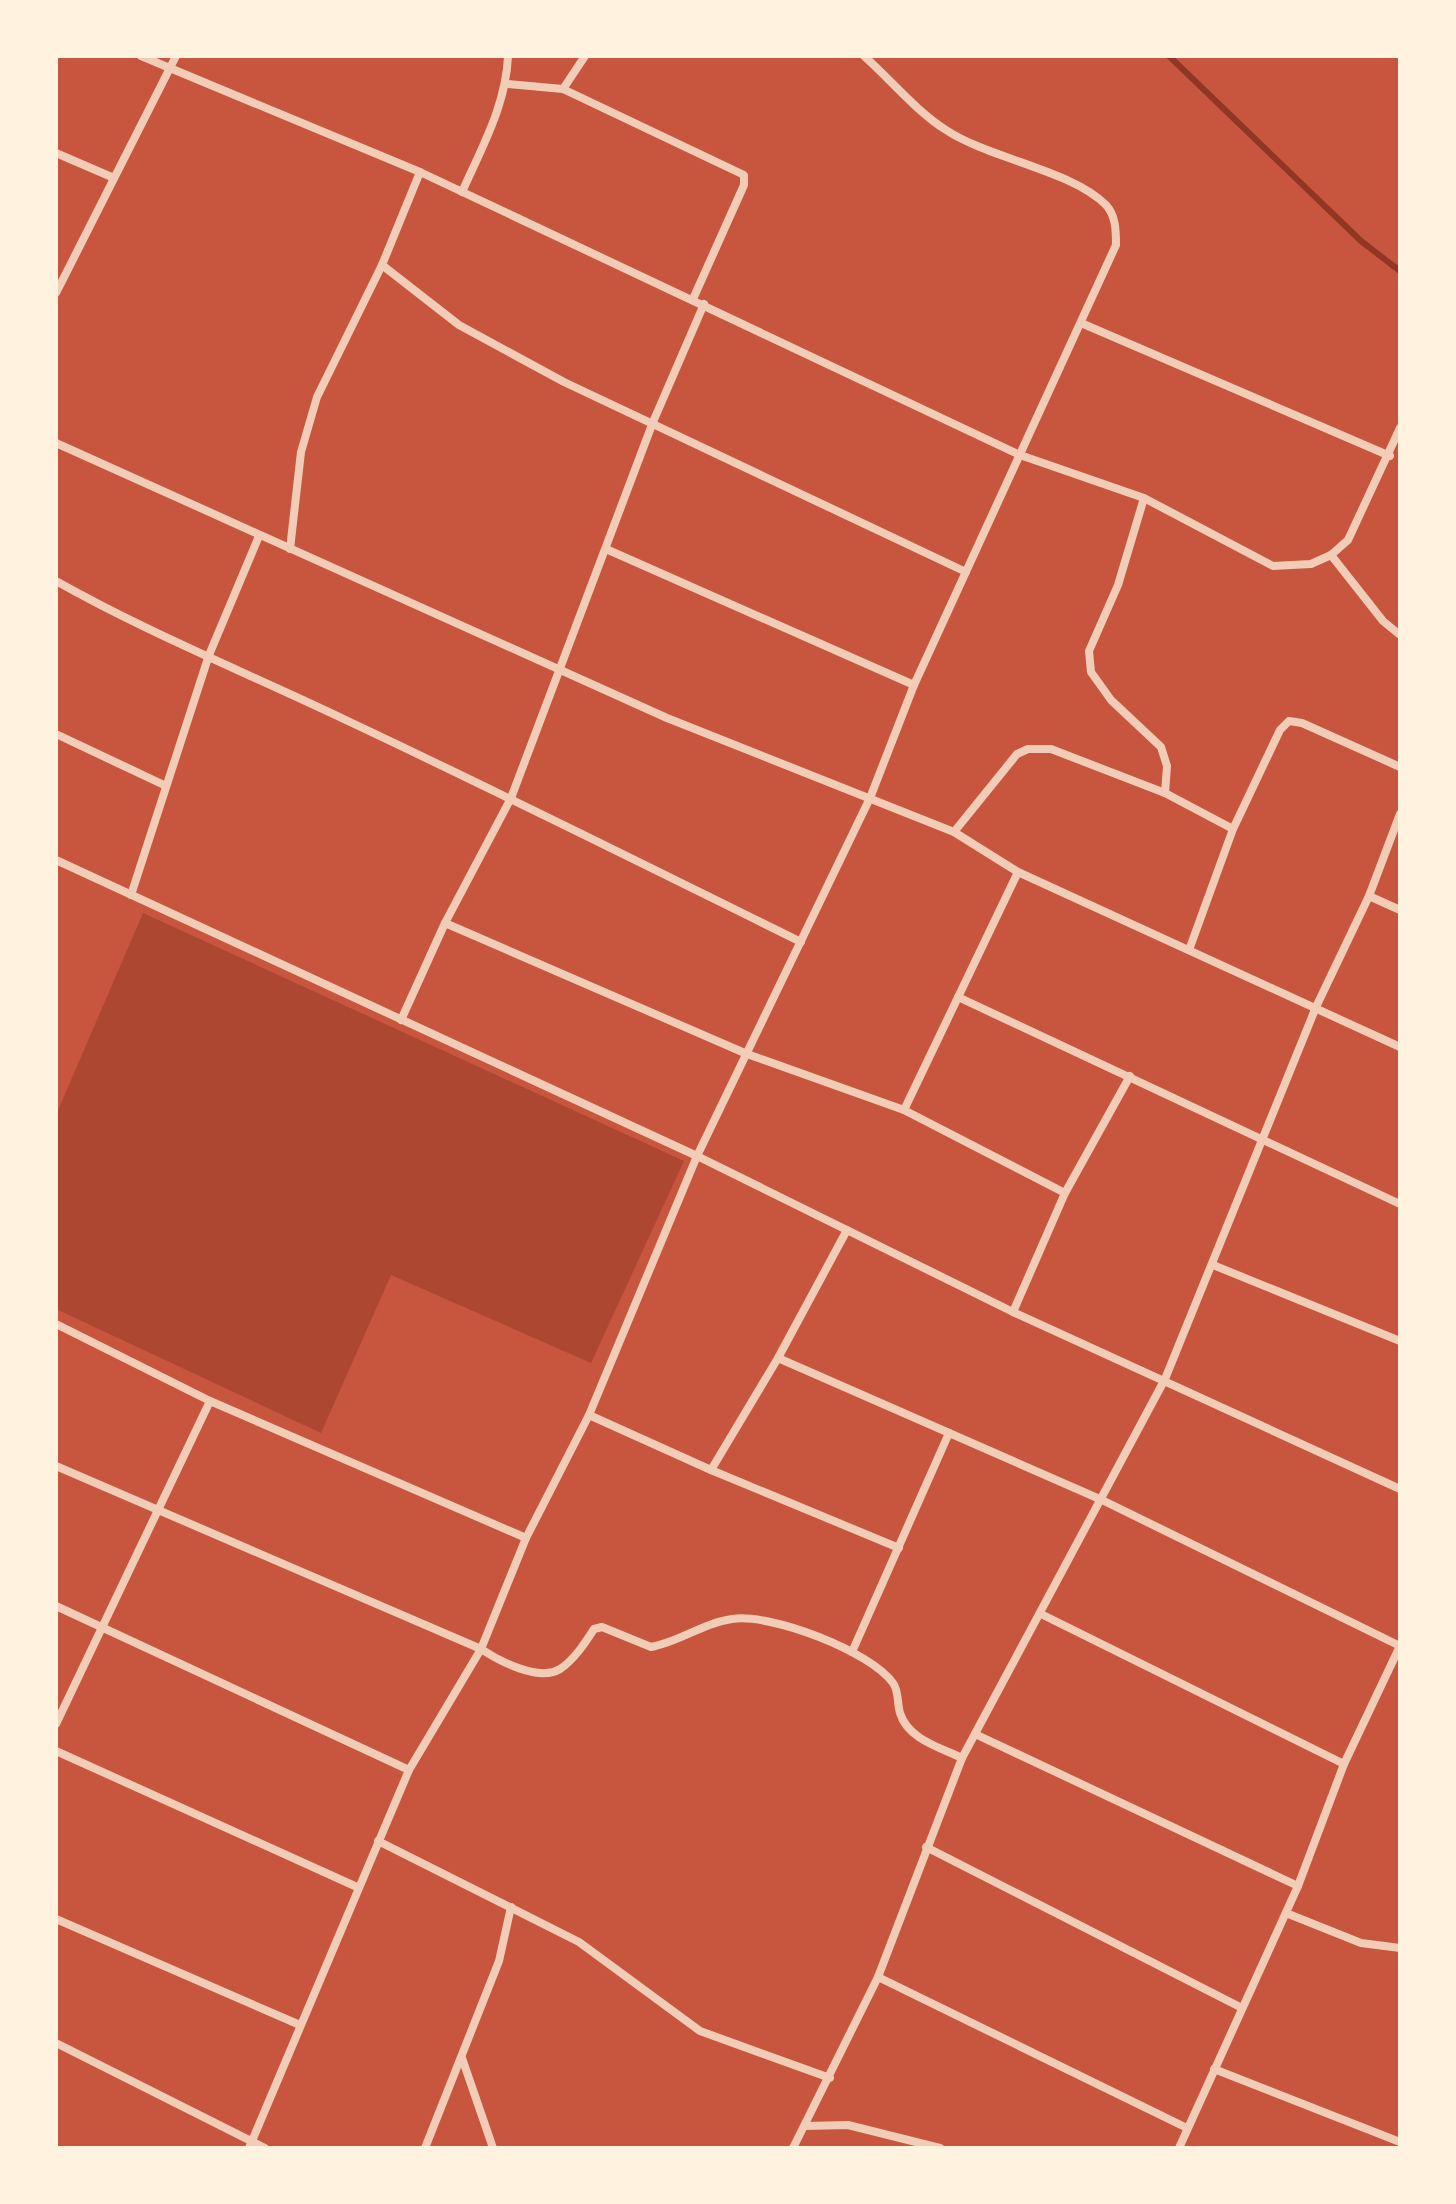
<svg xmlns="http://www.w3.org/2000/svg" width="1456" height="2204" font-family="'Varela Round',sans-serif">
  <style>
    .green { fill: #ae4732 }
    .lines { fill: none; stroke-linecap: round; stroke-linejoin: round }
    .stream { stroke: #8f3625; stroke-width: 6 }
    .minor { stroke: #f1ccb7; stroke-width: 8 }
  </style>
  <rect width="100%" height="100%" fill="#c8553d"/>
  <polygon class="green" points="143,913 684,1161 591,1363 391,1275 321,1433 56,1309 56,1115"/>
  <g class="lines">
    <polyline class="stream" points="1169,56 1361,241 1400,271"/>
    <g class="minor">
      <polyline points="141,56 420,172 1020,455 1144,498 1273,566 1311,564 1331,555 1348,540 1400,428"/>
      <polyline points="507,84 563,89 744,175 744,185 693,299"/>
      <polyline points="563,89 585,56"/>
      <polyline points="56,153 114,178"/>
      <path d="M462,192c20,-45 44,-87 46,-136"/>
      <polyline points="382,265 459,325 564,382 966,572"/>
      <polyline points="56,293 176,56"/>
      <polyline points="1081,323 1390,456"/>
      <polyline points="56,443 667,718 954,832 1018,872 1400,1047"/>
      <polyline points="1144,498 1118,585 1089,651 1091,672 1111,700 1161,747 1167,766 1165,793"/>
      <polyline points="290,549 301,452 317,397 382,265 420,172"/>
      <polyline points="606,549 914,685"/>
      <polyline points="1331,555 1383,621 1400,635"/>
      <path d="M56,581c94,53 196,94 294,141 151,71 301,146 451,220"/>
      <polyline points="56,734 164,785"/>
      <polyline points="954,832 1017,754 1028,749 1051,749 1165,793 1233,829"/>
      <polyline points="56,860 697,1156 1013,1312 1400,1489"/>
      <polyline points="131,895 209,655 259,536"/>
      <polyline points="1369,896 1400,910"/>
      <polyline points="445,923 747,1054 904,1110 1065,1193"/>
      <polyline points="1189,950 1233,829 1280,730 1289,721 1302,723 1400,767"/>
      <polyline points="958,997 1400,1204"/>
      <polyline points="401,1020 445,923 511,798 653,422 704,304"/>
      <polyline points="904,1110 1018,872"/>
      <polyline points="1213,1265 1400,1341"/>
      <polyline points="1013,1312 1065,1193 1130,1076"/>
      <polyline points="56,1324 210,1401 526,1538"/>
      <polyline points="778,1358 1102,1500 1400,1646"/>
      <polyline points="589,1415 711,1470 899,1548"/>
      <path d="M56,1466l425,183c18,12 58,33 79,20 14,-9 25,-26 34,-40l8,-2 49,20c28,-5 52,-24 81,-28 39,-6 138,32 161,64 6,8 4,20 7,30 8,26 39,34 62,45"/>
      <polyline points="711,1470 778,1358 847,1230"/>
      <polyline points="56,1606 409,1770"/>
      <polyline points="1041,1614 1344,1764"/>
      <polyline points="852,1652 949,1433"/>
      <polyline points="56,1724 210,1401"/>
      <polyline points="975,1734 1298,1886"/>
      <polyline points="56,1751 357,1887"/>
      <polyline points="378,1841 579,1942 700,2031 830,2078"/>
      <polyline points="926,1847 1242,2008"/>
      <polyline points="1286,1913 1361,1943 1400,1948"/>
      <polyline points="56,1919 300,2025"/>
      <polyline points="878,1977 1187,2128"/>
      <polyline points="56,2043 265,2148"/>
      <polyline points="462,2058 493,2148"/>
      <polyline points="1214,2069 1400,2142"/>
      <polyline points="805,2126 848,2125 940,2148"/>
      <path d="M249,2148l160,-378 72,-121 45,-111 63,-123 108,-259 173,-358 44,-113 202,-440c0,-14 0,-29 -10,-40 -35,-35 -116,-46 -160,-75 -30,-19 -55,-50 -82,-74"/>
      <polyline points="425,2148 499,1961 511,1907"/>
      <polyline points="793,2148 878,1977 962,1758 1165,1379 1316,1007 1369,896 1400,814"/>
      <polyline points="1179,2148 1298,1886 1344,1764 1400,1646"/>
    </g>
  </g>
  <rect width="1456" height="2204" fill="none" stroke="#fff3e0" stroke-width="116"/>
</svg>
